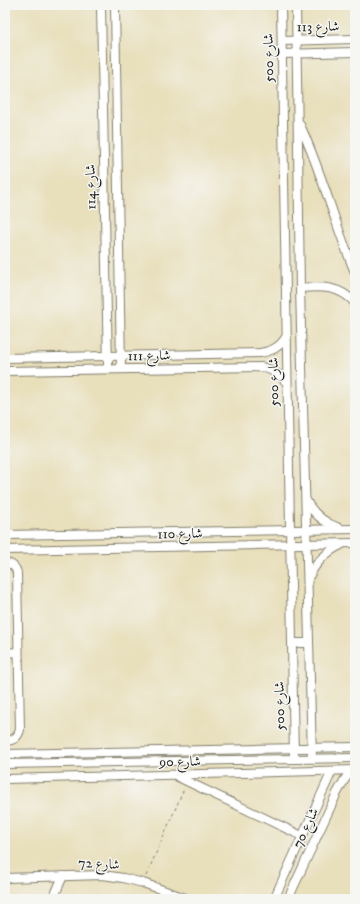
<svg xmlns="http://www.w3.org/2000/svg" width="360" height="904" font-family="'IM FELL DW Pica',Amiri,serif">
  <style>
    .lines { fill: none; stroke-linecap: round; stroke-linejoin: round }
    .minor-casing { stroke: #827e6c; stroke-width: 10 }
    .path { stroke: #827e6c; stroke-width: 1; stroke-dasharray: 3 3; stroke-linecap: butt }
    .minor { stroke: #fff; stroke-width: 8 }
    .labels { text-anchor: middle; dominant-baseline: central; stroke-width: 3; stroke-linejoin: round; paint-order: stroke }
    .street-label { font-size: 14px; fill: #1c1c1c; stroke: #f6f6f2 }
  </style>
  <rect width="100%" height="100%" fill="#f6f6f2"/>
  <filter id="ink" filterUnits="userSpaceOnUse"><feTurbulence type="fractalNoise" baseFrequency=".025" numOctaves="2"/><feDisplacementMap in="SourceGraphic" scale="8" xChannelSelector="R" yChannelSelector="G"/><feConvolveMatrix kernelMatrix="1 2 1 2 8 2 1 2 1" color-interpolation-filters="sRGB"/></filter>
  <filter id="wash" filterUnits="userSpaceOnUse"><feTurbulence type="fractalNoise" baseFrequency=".012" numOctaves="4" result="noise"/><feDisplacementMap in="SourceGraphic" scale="16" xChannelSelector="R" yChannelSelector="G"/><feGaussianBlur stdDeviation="0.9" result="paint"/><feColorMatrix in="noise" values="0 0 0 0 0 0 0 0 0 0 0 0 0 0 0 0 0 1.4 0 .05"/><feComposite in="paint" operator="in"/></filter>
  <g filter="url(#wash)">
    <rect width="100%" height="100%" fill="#e8dfbb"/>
  </g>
  <g filter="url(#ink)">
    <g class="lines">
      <g class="minor-casing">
        <g id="minor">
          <polyline points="101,5 108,369"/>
          <polyline points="115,5 121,369"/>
          <polyline points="281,5 294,759"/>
          <polyline points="296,5 300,288 312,758"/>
          <polyline points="282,41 355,39"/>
          <polyline points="282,54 355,52"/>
          <path d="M299,123c23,48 35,100 56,149"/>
          <path d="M300,288c22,-2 40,-2 55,15"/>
          <path d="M5,358l255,-5c12,-2 20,-6 26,-16"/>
          <path d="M5,371l256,-4c11,2 19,7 26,16"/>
          <path d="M306,500c7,14 19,23 33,28"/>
          <polyline points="5,535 355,529"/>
          <polyline points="5,550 355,543"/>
          <path d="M5,563c6,0 11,4 12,10l3,157c-2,7 -7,11 -15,11"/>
          <path d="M308,579c7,-16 18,-27 33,-34"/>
          <polyline points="292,643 309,643"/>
          <polyline points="5,653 18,652"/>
          <polyline points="5,754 355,747"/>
          <polyline points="5,764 355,758"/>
          <polyline points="178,777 302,836"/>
          <polyline points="5,779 355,770"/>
          <polyline points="5,878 103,875 123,878 143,883 188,899"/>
          <polyline points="53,899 63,876"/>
          <polyline points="274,899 332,771"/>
          <polyline points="288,899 337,793 345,779 352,770"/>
        </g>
      </g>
      <polyline class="path" points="146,876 184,789"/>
      <use href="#minor" class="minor"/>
    </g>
  </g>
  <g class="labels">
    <g class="street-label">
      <text transform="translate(318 27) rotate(-1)">شارع 113</text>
      <text transform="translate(269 58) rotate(-91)">شارع 500</text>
      <text transform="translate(91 187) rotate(-91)">شارع 114</text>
      <text transform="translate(149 356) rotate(-1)">شارع 111</text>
      <text transform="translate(274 382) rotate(-91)">شارع 500</text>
      <text transform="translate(180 534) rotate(-1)">شارع 110</text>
      <text transform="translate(280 706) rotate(-91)">شارع 500</text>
      <text transform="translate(180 762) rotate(-1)">شارع 90</text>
      <text transform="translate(306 828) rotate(-65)">شارع 70</text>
      <text transform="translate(99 864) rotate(3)">شارع 72</text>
    </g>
  </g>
  <rect width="360" height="904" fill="none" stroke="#f6f6f2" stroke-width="20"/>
</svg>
